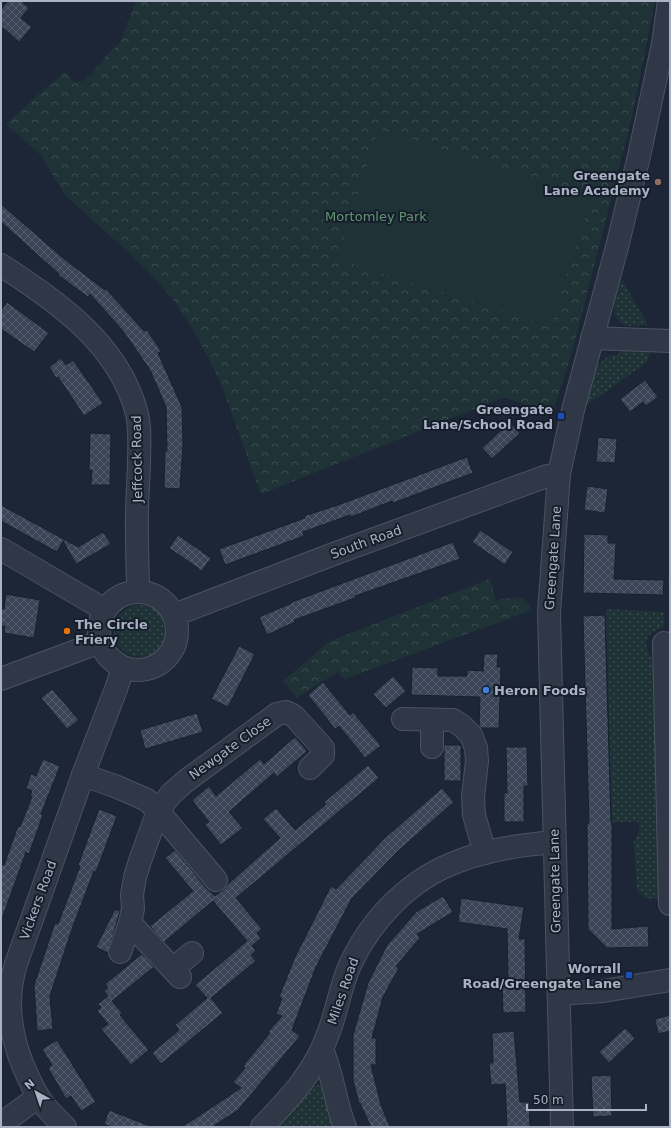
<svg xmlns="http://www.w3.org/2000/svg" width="671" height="1128" font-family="'DejaVu Sans',sans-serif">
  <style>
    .grass { fill: url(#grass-dots) }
    .forest { fill: url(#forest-crowns) }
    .pitch { fill: #1f3337 }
    .building { fill: url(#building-cross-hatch); stroke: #18202d }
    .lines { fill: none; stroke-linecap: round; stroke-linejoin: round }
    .minor-casing { stroke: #4b5362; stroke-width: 24 }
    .minor { stroke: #303847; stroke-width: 22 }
    .education-dot { fill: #8d6e63; stroke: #161e2b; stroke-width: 1.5 }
    .transit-dot { fill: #1a4fb4; stroke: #161e2b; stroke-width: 1.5 }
    .food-dot { fill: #e8710a; stroke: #161e2b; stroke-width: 1.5 }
    .shop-dot { fill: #3f7fe0; stroke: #161e2b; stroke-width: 1.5 }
    .labels { text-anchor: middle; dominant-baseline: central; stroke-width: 4; stroke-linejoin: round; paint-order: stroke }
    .poi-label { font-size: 13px; font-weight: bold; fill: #aab2c4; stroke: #161e2b; text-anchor: end }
    .park-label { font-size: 13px; fill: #619570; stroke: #161e2b }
    .street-label { font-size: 13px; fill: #aab2c4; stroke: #161e2b }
  </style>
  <defs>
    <pattern id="grass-dots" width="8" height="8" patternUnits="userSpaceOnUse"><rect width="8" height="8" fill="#1f3337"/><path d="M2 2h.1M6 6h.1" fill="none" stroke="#3d4e52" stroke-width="1.8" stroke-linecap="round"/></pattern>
    <pattern id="forest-crowns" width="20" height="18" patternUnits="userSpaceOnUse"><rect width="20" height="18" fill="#1f3337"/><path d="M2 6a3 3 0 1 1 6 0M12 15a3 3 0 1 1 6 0" fill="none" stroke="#3d4e52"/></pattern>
    <pattern id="building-cross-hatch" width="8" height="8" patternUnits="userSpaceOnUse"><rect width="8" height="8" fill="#394457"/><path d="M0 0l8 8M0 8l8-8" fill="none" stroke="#535d6e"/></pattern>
  </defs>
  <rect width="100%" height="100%" fill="#1d2636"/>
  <g class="grass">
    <polygon points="622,280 648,325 628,326 619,322 615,314 614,305"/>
    <path d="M624,344l28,1 -5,17 -60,43c4,-16 5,-41 22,-49 2,-1 6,-1 9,-1z"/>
    <circle cx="140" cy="631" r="26"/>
    <path d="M606,609l58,3v15c-21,6 -22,20 -9,36l3,236 -12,-1 -9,-7 -3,-50 5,-9v-10h-27z"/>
    <polygon points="317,1085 321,1086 325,1090 335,1127 273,1127 310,1088"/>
  </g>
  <g class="forest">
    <polygon points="136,1 655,1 633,112 573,349 552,415 504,397 261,494 220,381 197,336 173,299 150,273 128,252 65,195 41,155 6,124 64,72 74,82 83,81 91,75 106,56 120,43"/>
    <path d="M490,579l6,22c15,-4 27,-8 36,9l-187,69 -7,-7 -41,25 -14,-16 47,-40z"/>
  </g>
  <polygon class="pitch" points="379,129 592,196 551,326 337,259"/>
  <g class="building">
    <polygon points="8,1 21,1 29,8 21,18 32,27 19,42 1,26 1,9"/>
    <polygon points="1,204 63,258 105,290 106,289 144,331 147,330 161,351 158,353 182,407 183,444 180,489 164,488 165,451 167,451 166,407 150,370 123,331 90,294 88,297 58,275 59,274 1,222"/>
    <polygon points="7,302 49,333 34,352 1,329 1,311"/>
    <polygon points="61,358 66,365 73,360 103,403 84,416 58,377 56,378 49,367"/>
    <polygon points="645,380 658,397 646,406 643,402 630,412 620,399"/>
    <polygon points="510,422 520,433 492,459 482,448"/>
    <polygon points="90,433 111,434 110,485 91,485 92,470 89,470"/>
    <polygon points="598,437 617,439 615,463 596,462"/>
    <polygon points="467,457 473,473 393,503 392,501 351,517 350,515 303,532 304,536 225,565 219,549 305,518 304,516 338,505"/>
    <polygon points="587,486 608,489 605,513 584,510"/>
    <polygon points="1,505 78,547 103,532 111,544 76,564 63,541 57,552 1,521"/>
    <polygon points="480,530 513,552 505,565 472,542"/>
    <polygon points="584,534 608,535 608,543 616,543 614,579 664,580 663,595 583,593"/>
    <polygon points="178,535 211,558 202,571 169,548"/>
    <polygon points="453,542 460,559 355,596 355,598 294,620 295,622 267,635 259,617 292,603 292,602"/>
    <polygon points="6,594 40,600 34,638 4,633 5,626 1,626 1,608 4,609"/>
    <polygon points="605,615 611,822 612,822 612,929 648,926 649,947 607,948 588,929 587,823 589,823 583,616"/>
    <polygon points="239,646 255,654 228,707 211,699"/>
    <polygon points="484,654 498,654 497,667 501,667 499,728 481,728 479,726 480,697 411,695 412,667 438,668 438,676 467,676 467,670 483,671"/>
    <polygon points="393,676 406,691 386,708 373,694"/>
    <polygon points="323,682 350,715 353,712 381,746 365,758 339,726 335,729 308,695"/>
    <polygon points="52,689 79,720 67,729 41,698"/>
    <polygon points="197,713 203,732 145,749 140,730"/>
    <polygon points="295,737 307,751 277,777 274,773 229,812 243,828 221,845 205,825 209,822 192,800 209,786 216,796 260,759 264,764"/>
    <rect x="444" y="745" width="17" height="36"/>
    <polygon points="506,747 527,747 528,786 524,786 524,822 504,822 504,793 507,793"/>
    <polygon points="43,759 60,766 41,814 43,815 29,854 26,852 3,916 1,916 1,865 4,865 18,826 20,827 32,797 30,796 32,791 26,788 31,774 36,776"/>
    <polygon points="368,765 379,778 236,898 262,929 257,933 261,938 252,946 256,951 251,955 256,961 211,998 223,1013 161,1064 152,1053 179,1030 175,1025 207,998 195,985 247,941 213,901 164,942 150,926 193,891 165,858 175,850 206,888 215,896 224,889 228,884 280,838 263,819 276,808 295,830 326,804 324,802"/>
    <polygon points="442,788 454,802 398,851 352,898 316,967 292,1030 300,1036 238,1110 212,1127 182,1127 241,1088 233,1082 245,1068 243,1066 270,1033 268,1032 282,1016 276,1014 282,998 279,997 295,957 331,886 336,889 387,836"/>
    <polygon points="99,809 117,816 96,872 94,871 72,929 50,996 53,1029 37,1031 34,985 55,923 58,924 80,866 78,865"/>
    <polygon points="443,896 453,912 417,934 420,938 396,966 399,968 383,997 372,1038 376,1038 376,1065 371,1065 381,1105 390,1127 371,1127 360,1103 359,1104 353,1080 353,1035 368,983 387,945 397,934 416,912"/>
    <polygon points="461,898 524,907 519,939 525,939 526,1012 503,1013 502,979 508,979 507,929 458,922"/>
    <polygon points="115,909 120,911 108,953 96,947"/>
    <polygon points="142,954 154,967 112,1001 122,1013 120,1015 149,1050 131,1065 101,1029 108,1024 97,1011 101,1007 98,1004 108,996 104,991 108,988 105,984"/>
    <polygon points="670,1015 670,1031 658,1034 655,1019"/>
    <polygon points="625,1028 635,1038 609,1063 599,1052"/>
    <polygon points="514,1031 520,1102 529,1102 530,1127 507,1127 505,1084 491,1085 489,1063 493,1063 492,1033"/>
    <polygon points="57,1040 96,1102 81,1111 71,1096 66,1099 48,1068 52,1065 42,1049"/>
    <polygon points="611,1075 612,1116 593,1117 591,1076"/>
    <polygon points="109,1110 150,1126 150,1127 112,1127 104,1124"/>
  </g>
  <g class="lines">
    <g class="minor-casing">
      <g id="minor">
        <path d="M1,265c56,36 116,78 135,145 5,17 3,37 3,55 -1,24 -3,48 -2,72 0,19 1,37 1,55"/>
        <polyline points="592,338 670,341"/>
        <polyline points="1,549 105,610"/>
        <circle cx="138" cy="631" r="39"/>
        <polyline points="174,615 339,552 547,476 559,474"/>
        <polyline points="664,643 670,904"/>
        <polyline points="1,679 100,642"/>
        <polyline points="403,719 453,720 462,726 471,735 476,748 477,761 473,797 474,815 485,853"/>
        <polyline points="432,747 432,720"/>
        <polyline points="83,775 115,786 147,800 158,811 216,880"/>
        <polyline points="130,923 180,977"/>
        <polyline points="120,952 130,923 133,909 132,895 135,877 140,861 158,811 171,794 187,780 277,714 286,712 294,716 323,748 323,755 310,768"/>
        <polyline points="173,969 192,953"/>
        <polyline points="559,994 603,991 670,980"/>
        <path d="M322,1050c11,24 13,52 23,77"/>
        <polyline points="1,1124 38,1097"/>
        <path d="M65,1127c-9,-9 -19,-18 -26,-29 -4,-6 -7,-13 -10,-19 -18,-37 -25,-76 -13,-115l67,-189 33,-86 7,-21"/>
        <path d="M262,1127c27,-28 53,-55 66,-93 9,-22 12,-47 22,-69 21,-46 61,-87 109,-104 31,-12 63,-16 95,-19"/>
        <polyline points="562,1127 549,613 559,474 573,410 617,247 639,156 663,44 669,1"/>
      </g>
    </g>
    <use href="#minor" class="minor"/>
  </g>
  <circle class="education-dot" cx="658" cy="182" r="4"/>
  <g class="transit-dot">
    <rect x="557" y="412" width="8" height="8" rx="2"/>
    <rect x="625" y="971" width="8" height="8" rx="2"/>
  </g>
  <circle class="food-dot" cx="67" cy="631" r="4"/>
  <circle class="shop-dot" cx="486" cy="690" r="4"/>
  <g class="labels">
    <g class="poi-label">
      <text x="650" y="175">Greengate<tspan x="650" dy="15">Lane Academy</tspan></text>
      <text x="553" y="409">Greengate<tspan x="553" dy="15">Lane/School Road</tspan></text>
      <text x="75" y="624" text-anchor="start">The Circle<tspan x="75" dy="15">Friery</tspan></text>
      <text x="494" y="690" text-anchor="start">Heron Foods</text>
      <text x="621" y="968">Worrall<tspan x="621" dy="15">Road/Greengate Lane</tspan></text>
    </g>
    <g class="park-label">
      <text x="376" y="216">Mortomley Park</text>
    </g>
    <g class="street-label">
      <text transform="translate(137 459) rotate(-91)">Jeffcock Road</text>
      <text transform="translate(366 542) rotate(-20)">South Road</text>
      <text transform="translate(553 558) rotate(-86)">Greengate Lane</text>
      <text transform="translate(230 748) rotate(-36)">Newgate Close</text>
      <text transform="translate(555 881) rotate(-91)">Greengate Lane</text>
      <text transform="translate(38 900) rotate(-70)">Vickers Road</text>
      <text transform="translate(343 991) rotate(-71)">Miles Road</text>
    </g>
  </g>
  <rect width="671" height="1128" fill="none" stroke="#aab2c4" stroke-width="4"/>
  <g transform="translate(36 1092) rotate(320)" stroke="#161e2b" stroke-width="3" paint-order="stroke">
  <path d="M0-3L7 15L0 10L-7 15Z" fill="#aab2c4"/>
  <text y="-6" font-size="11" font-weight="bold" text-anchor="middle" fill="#aab2c4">N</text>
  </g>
  <path d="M527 1104v6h119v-6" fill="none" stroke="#aab2c4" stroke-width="2"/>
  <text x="533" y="1104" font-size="12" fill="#aab2c4" stroke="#161e2b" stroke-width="3" paint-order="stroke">50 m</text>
</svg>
